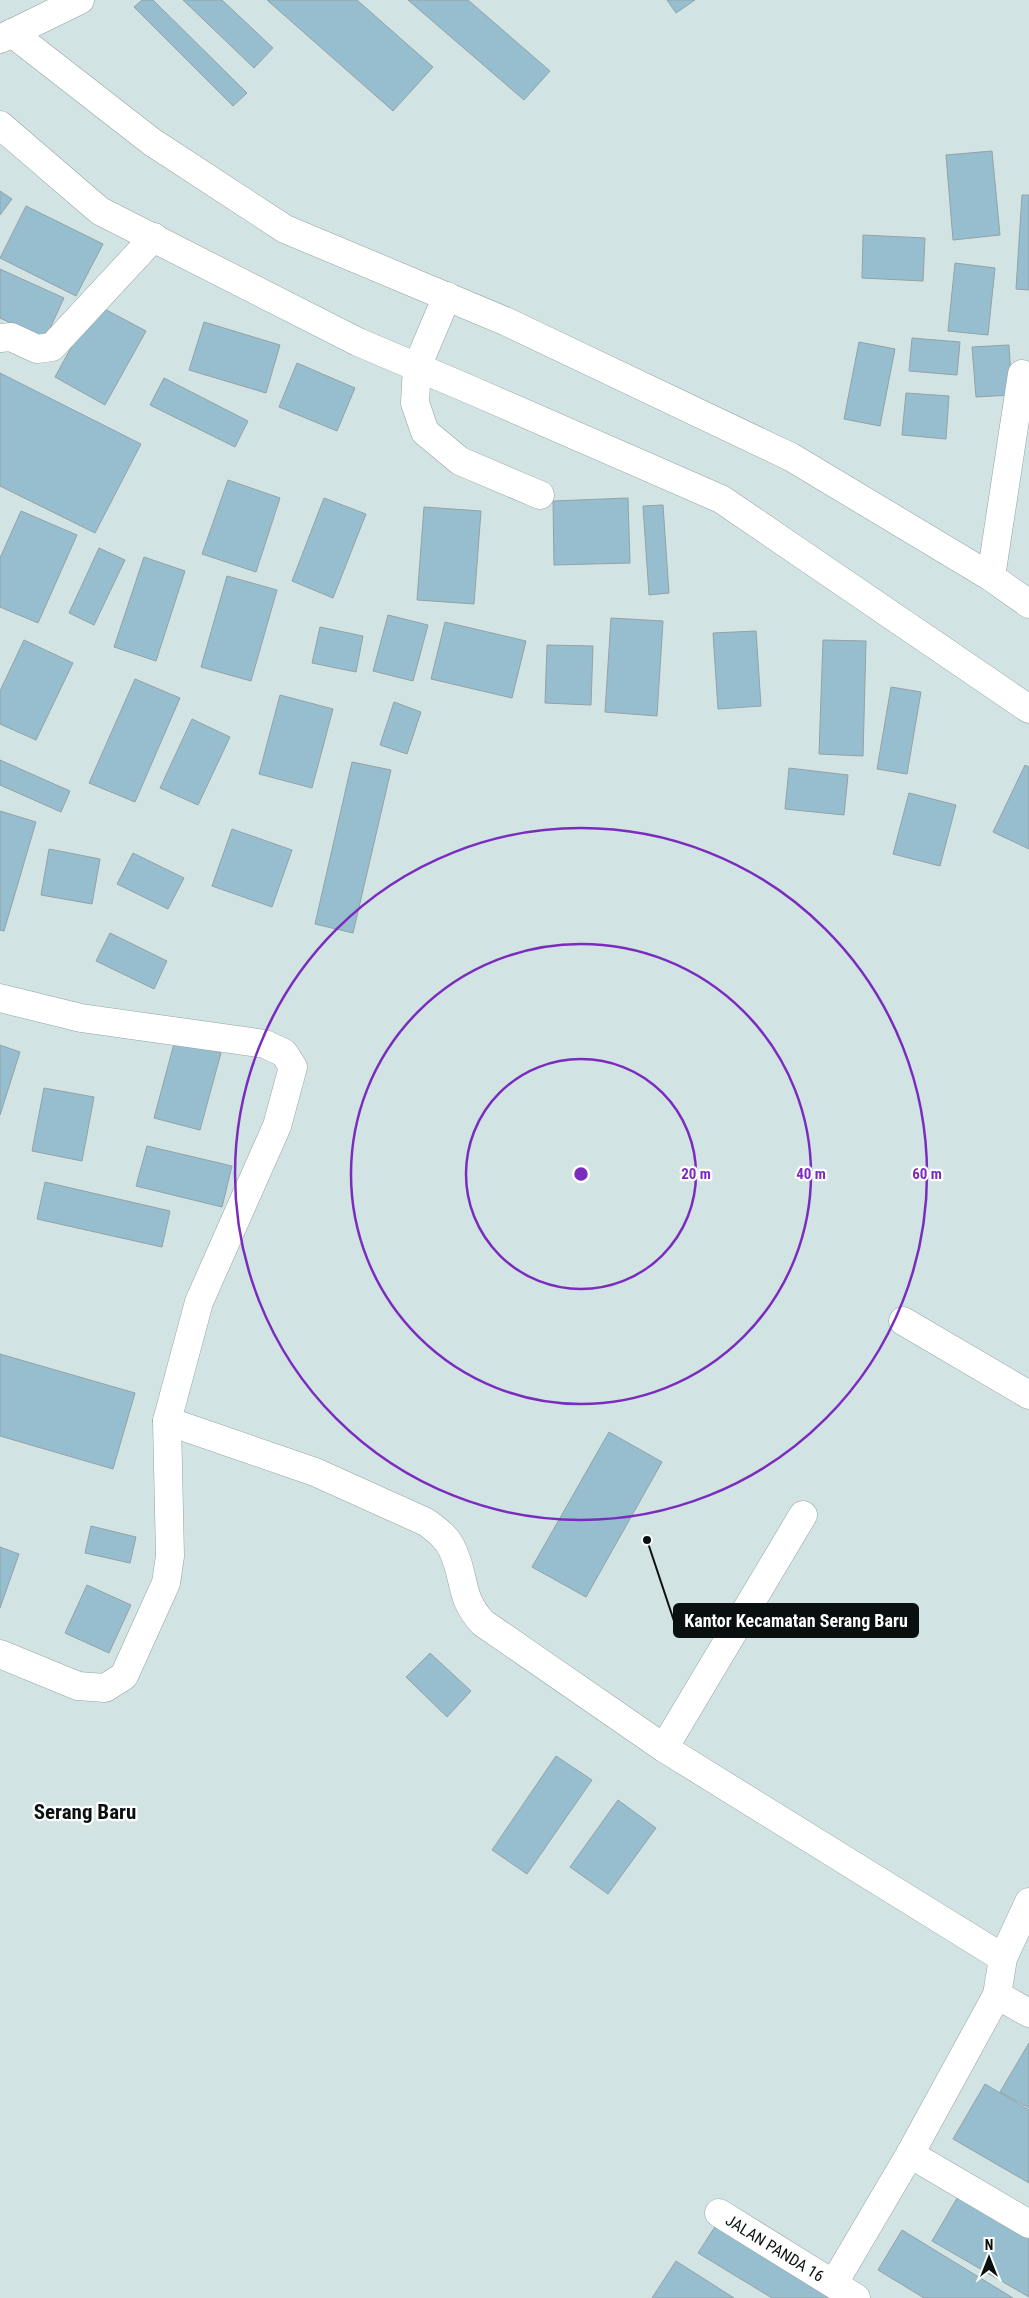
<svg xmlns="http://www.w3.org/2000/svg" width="1029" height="2298" font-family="'Roboto Condensed',sans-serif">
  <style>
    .building { fill: #97bece; stroke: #92a2a8 }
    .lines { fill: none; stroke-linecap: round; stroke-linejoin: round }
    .minor-casing { stroke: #92a3a3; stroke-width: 29 }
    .major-casing { stroke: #92a3a3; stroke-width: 29 }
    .minor { stroke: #fff; stroke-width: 28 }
    .major { stroke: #fff; stroke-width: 28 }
    .ring { fill: none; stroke: #7b2cbf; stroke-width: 2.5 }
    .labels { text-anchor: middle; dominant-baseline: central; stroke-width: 4.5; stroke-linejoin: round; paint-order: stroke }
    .street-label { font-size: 16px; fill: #0a1010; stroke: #fff }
    .district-label { font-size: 21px; font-weight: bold; fill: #0a1010; stroke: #fff }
    .centre { fill: #7b2cbf; stroke: #fff; stroke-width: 2.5 }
    .ring-label { font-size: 15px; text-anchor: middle; font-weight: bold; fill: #7b2cbf; stroke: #fff; stroke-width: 4.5; stroke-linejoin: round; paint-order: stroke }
    .leader { fill: none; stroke: #0a1010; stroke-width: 2 }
    .callout-dot { fill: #0a1010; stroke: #fff; stroke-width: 2 }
    .callout { fill: #0a1010; stroke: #0a1010; stroke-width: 2 }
    .callout-label { font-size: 18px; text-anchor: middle; font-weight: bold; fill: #fff }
  </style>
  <rect width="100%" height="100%" fill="#d1e3e2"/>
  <g class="building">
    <polygon points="142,0 153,0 247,93 233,106 134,7"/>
    <polygon points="183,0 222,0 273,48 254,68"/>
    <polygon points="267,0 357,0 433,67 393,111"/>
    <polygon points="408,0 468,0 550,71 524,100"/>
    <polygon points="667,0 695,0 676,13"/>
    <polygon points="992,151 1000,235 953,240 946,155"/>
    <polygon points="0,191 12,199 0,215"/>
    <polygon points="1022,195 1029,195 1029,290 1016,289"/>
    <polygon points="26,206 103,244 76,296 0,258"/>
    <polygon points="863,235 925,238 923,281 862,278"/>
    <polygon points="955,263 995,268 988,335 948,331"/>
    <polygon points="0,269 64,298 45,339 0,318"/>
    <polygon points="95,304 146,331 105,405 55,377"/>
    <polygon points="204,322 280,345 266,393 189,370"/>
    <polygon points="912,338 960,342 957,375 909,371"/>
    <polygon points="859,342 895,349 880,426 844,419"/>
    <polygon points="1009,345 1012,395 976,397 972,347"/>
    <polygon points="297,363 355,388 337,431 279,407"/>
    <polygon points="0,373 141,444 95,533 0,486"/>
    <polygon points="164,378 248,421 235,447 150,405"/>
    <polygon points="906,393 949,396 946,439 902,435"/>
    <polygon points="228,480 280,498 256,572 202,554"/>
    <polygon points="324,498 366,514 333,598 292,581"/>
    <polygon points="628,498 630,563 554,565 553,501"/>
    <polygon points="663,505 669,593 649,595 643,506"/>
    <polygon points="424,507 481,511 474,604 417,600"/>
    <polygon points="21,511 77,535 38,623 0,607 0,558"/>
    <polygon points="99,548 125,560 94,625 69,613"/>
    <polygon points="144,557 185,571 156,661 114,647"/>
    <polygon points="227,576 277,590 251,681 201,667"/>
    <polygon points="388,615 428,625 413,681 373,671"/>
    <polygon points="611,618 663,621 657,716 605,712"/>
    <polygon points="445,622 526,641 512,698 431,679"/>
    <polygon points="320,627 363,636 356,672 312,663"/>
    <polygon points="756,631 761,706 718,709 713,633"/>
    <polygon points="24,640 73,663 36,740 0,724 0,691"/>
    <polygon points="823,640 866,641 863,756 819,754"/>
    <polygon points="547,645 593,646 591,705 545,703"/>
    <polygon points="135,679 180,698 135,802 89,783"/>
    <polygon points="891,687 921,692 907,774 877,769"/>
    <polygon points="280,695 333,709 312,788 259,774"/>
    <polygon points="394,702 421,712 407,754 380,745"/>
    <polygon points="192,719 230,737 198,805 160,788"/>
    <polygon points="0,760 70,791 61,812 0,785"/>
    <polygon points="352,762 391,770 353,933 315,924"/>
    <polygon points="1025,765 1029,767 1029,849 993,832"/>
    <polygon points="789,768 848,775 844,815 785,809"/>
    <polygon points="909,793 956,805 940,866 893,854"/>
    <polygon points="0,811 36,822 4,931 0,930"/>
    <polygon points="232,829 292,850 272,907 212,886"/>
    <polygon points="49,849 100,859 92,904 41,895"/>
    <polygon points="133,853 184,878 168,909 117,884"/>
    <polygon points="110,933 167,961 154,989 96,961"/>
    <polygon points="175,1040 221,1053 200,1130 154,1118"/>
    <polygon points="0,1045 20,1052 0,1115"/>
    <polygon points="44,1088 94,1097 82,1161 32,1151"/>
    <polygon points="147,1146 232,1166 222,1207 136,1186"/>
    <polygon points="45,1182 170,1211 162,1247 37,1219"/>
    <polygon points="0,1354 135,1393 113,1469 0,1436"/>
    <polygon points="609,1432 662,1462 586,1597 532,1567"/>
    <polygon points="91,1526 136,1537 130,1563 85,1553"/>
    <polygon points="0,1547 19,1554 0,1608"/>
    <polygon points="87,1585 131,1605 109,1653 65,1633"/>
    <polygon points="430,1653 471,1691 447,1717 406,1677"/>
    <polygon points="556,1756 592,1780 527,1874 492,1850"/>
    <polygon points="618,1800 656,1828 608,1894 570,1867"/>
    <polygon points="1029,2043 1029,2108 1000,2092"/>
    <polygon points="985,2084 1029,2110 1029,2183 953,2139"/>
    <polygon points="960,2193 1029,2233 1029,2297 932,2241"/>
    <polygon points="718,2222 841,2298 772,2298 698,2253"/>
    <polygon points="902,2230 1013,2298 924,2298 878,2270"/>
    <polygon points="676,2261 734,2298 652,2298"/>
  </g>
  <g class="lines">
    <g class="minor-casing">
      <g id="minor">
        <polyline points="12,33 152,142 285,229 505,321 791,457 991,577 1029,604"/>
        <polyline points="0,125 100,211 358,342 471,390 721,499 1029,709"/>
        <polyline points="447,296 417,367 415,403 425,432 460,461 540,495"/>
        <polyline points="0,338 11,337 37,349 52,347 154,237"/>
        <polyline points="991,577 1022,374"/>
        <polyline points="0,998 81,1018 265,1044 284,1053 293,1067 277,1126 199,1302 167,1421 170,1556 166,1583 124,1676 105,1688 78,1686 0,1654"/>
        <polyline points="903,1321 1029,1395"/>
        <path d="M167,1421l148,51 111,50c11,8 22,16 27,29 13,28 6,47 30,72l181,125 339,210"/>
        <polyline points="664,1748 803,1515"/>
        <polyline points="1029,1902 1003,1958 997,1995 1029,2013"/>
        <polyline points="910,2154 1029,2224"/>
        <path id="s1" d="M719,2213l137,85"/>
        <polyline points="834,2283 910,2154 997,1995"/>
      </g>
    </g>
    <g class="major-casing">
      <polyline id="major" points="0,39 80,0"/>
    </g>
    <use href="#minor" class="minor"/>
    <use href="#major" class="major"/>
  </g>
  <g class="ring">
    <circle cx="581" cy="1174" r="115"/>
    <circle cx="581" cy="1174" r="230"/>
    <circle cx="581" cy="1174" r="346"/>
  </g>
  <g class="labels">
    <g class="street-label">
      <text stroke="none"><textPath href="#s1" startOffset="66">JALAN PANDA 16</textPath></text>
    </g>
    <g class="district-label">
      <text x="85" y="1812">Serang Baru</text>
    </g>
  </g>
  <circle cx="581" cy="1174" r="8" class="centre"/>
  <g class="ring-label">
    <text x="696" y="1179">20 m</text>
    <text x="811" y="1179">40 m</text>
    <text x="927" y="1179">60 m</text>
  </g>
  <path class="leader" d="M647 1540L674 1621"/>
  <circle class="callout-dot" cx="647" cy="1540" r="5"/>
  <rect class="callout" x="674" y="1604" width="244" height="33" rx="5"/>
  <g class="callout-label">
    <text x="796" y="1627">Kantor Kecamatan Serang Baru</text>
  </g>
  <g transform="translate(989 2258)" stroke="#ffffff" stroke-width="4" paint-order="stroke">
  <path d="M0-4L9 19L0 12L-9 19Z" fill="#0a1010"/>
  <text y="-8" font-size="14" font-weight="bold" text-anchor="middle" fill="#0a1010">N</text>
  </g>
</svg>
